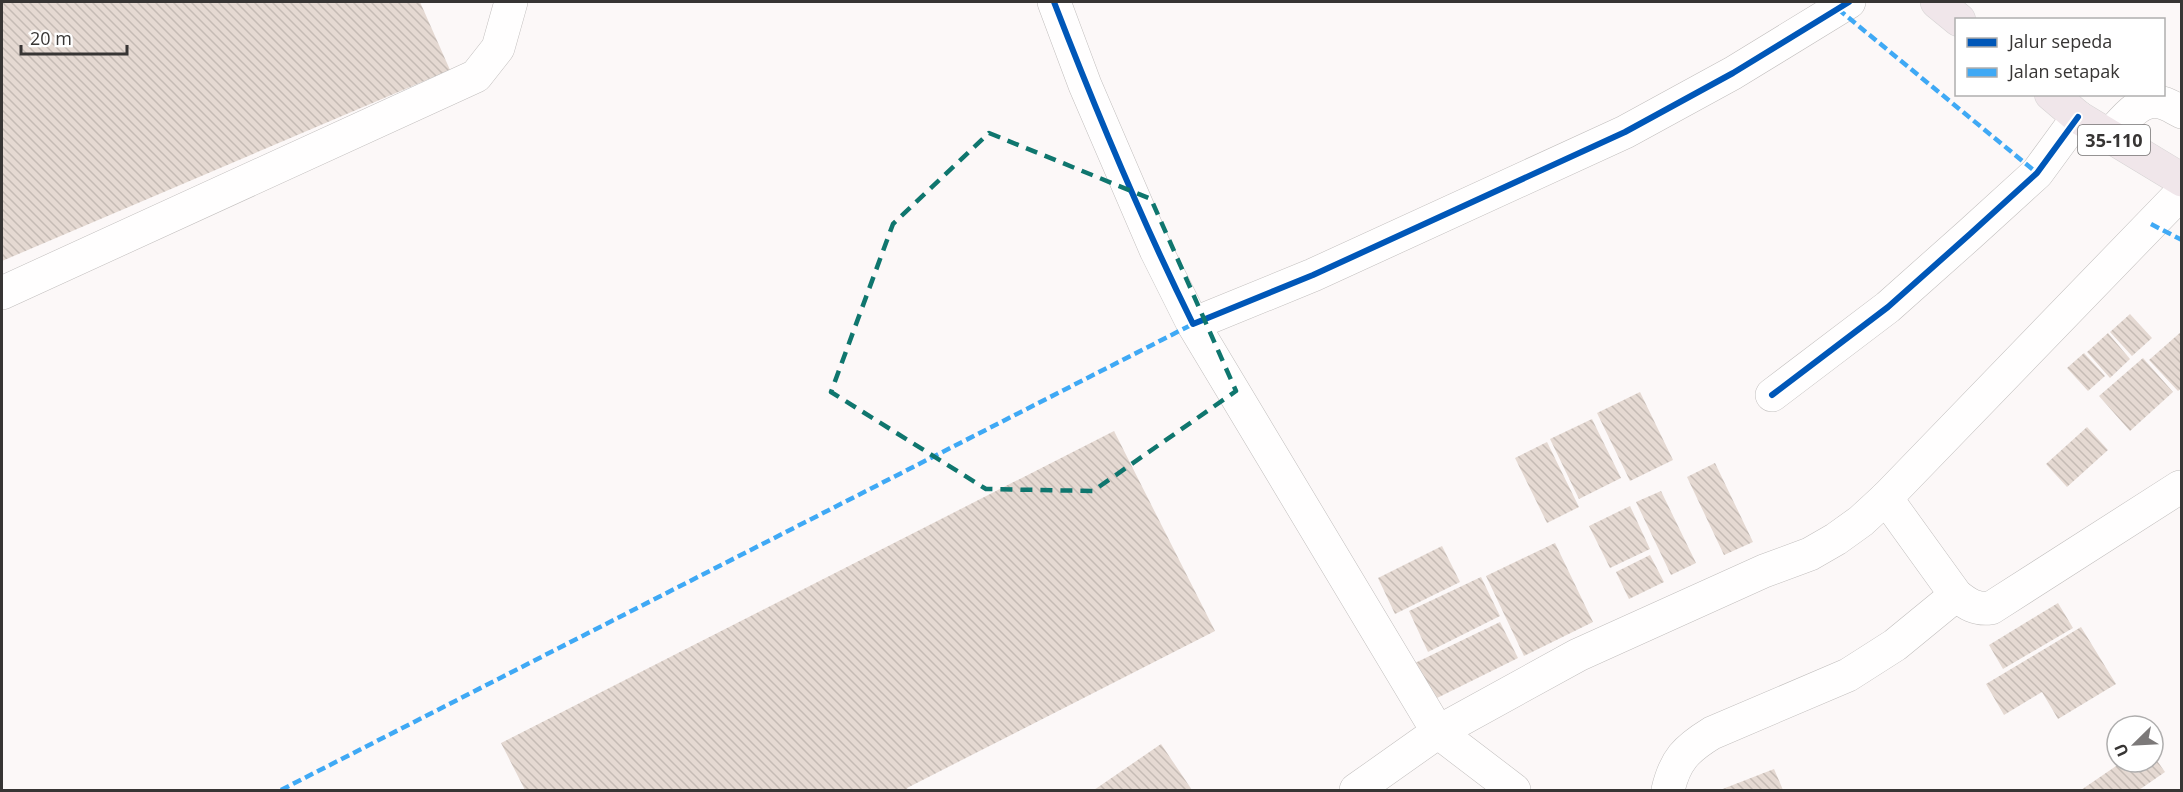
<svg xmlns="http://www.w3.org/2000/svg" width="2183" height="792" font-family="'Open Sans',sans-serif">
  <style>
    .building { fill: url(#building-back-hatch) }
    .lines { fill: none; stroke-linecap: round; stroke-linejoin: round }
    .minor-casing { stroke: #c1bebd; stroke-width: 34 }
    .major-casing { stroke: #d6d4d4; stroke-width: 34 }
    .minor { stroke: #fffefe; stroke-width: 33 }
    .major { stroke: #f0e6ea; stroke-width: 33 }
    .quiet { stroke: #3fa9f5; stroke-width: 4.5; stroke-dasharray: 9 4.5; stroke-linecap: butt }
    .cycleway-casing { stroke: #fff; stroke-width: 10 }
    .cycleway { stroke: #0057b8; stroke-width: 6 }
    .marked { fill: none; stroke: #0f766e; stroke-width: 4.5; stroke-dasharray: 12 8; stroke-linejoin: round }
    .labels { text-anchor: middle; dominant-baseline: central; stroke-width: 4.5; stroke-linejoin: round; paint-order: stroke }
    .shield { fill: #fff; stroke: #737271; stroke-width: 1.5 }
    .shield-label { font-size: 18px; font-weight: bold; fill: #373534 }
  </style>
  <defs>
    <pattern id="building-back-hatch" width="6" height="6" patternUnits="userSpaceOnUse" patternTransform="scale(1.5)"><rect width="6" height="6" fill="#e5d9d2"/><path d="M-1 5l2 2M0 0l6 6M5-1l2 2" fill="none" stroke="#c5bbb5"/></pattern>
  </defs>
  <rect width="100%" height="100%" fill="#fcf8f8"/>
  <g class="building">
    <polygon points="2,2 420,2 450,70 2,261"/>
    <polygon points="2130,314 2152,338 2132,356 2110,332"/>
    <polygon points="2182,331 2182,388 2178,391 2149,360"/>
    <polygon points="2108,333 2130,359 2110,378 2087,352"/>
    <polygon points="2084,353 2105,376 2088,391 2067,368"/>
    <polygon points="2143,358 2173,392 2130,431 2099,396"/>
    <polygon points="1640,392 1673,460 1630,481 1597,413"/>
    <polygon points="1592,419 1621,478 1579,499 1550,439"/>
    <polygon points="2087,427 2108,450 2067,487 2046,464"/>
    <polygon points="1114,431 1215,631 907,788 908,790 525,790 501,743"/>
    <polygon points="1547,442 1579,507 1547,523 1515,458"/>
    <polygon points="1715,463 1753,542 1724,555 1687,477"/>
    <polygon points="1661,491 1696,563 1671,575 1636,502"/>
    <polygon points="1630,506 1650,549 1610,568 1589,526"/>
    <polygon points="1555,543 1593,622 1524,656 1486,576"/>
    <polygon points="1442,546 1460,582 1395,614 1378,578"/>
    <polygon points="1650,555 1664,582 1629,599 1616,572"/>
    <polygon points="1481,577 1500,616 1428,652 1409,611"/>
    <polygon points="2058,603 2073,628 2003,669 1989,645"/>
    <polygon points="1500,622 1518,658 1433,700 1415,663"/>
    <polygon points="2081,627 2116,684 2058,719 2042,692 2004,715 1986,684"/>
    <polygon points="1161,744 1192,790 1094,790"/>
    <polygon points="2153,755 2165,772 2139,790 2081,790 2122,762 2153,762"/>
    <polygon points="1774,769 1783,790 1720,790"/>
  </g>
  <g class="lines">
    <g class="minor-casing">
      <g id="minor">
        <polyline points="1054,2 1085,85 1156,250 1193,324 1438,732 1514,790"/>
        <path d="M2109,136c12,-12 29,-38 50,-34 8,1 16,7 23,10"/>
        <polyline points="2,293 476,76 498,48 511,2"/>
        <polyline points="1193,324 1313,275 1625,132 1733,73 1849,2"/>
        <polyline points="1772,395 1888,307 1970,234 2037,173 2078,117"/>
        <path d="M1886,498l70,97c11,9 20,15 35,13l189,-121"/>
        <polyline points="1356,790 1438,732 1578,655 1764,571 1810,554 1836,539 1861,521 1886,498 2182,192"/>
        <path d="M1668,790c7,-30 18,-41 44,-57l136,-58 47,-30 61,-50"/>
      </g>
    </g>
    <g class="major-casing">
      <g id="major">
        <polyline points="1937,2 1959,20"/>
        <polyline points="2051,94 2078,117 2182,180"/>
      </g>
    </g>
    <use href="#minor" class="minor"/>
    <use href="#major" class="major"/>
    <g class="quiet">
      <polyline points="1838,9 2037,173"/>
      <polyline points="2151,224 2182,240"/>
      <polyline points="281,790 1193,324"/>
    </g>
    <g class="cycleway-casing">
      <g id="cycleway">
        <path d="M1054,2c42,109 87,217 139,322l120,-49 312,-143 108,-59 116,-71"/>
        <polyline points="1772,395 1888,307 1970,234 2037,173 2078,117"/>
      </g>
    </g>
    <use href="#cycleway" class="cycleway"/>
  </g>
  <path class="marked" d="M989,133l162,66 85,192 -143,100 -107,-2 -155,-97 62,-168z"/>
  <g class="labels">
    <rect class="shield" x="2078" y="125" width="72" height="30" rx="4.5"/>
    <g class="shield-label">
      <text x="2114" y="140">35-110</text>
    </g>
  </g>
  <rect width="2183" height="792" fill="none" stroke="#373534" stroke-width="6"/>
  <rect x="1955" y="18" width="210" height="78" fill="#ffffff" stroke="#afaeae" stroke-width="1.5"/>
  <rect x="1967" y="38" width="30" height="9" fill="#0057b8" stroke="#afaeae" stroke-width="1.5"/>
  <text x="2009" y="48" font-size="18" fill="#373534">Jalur sepeda</text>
  <rect x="1967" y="68" width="30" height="9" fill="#3fa9f5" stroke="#afaeae" stroke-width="1.5"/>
  <text x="2009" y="78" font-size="18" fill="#373534">Jalan setapak</text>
  <g transform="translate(2135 744) rotate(246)"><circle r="28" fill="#ffffff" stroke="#afaeae" stroke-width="1.5"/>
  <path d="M0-4.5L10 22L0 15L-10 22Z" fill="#7c7979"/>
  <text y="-9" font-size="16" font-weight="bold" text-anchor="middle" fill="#373534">U</text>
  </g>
  <path d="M21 45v9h106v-9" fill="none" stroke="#373534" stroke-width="3"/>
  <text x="30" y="45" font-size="18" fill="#373534" stroke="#ffffff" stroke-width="4.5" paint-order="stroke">20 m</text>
</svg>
